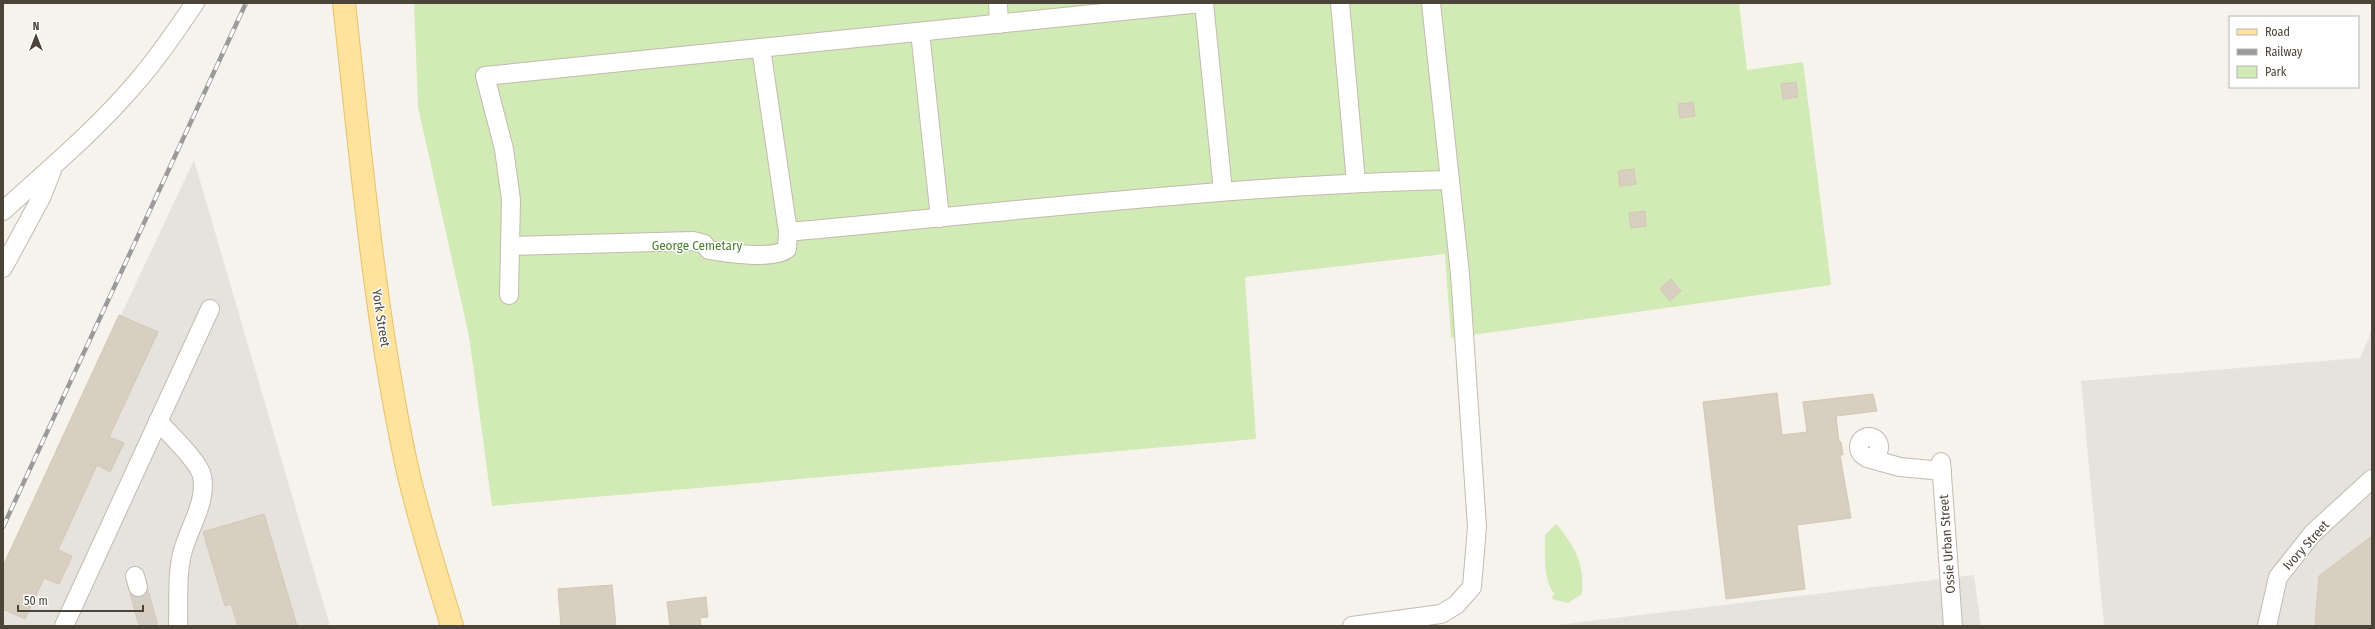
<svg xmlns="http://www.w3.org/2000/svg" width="2375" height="629" font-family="'Fira Sans Condensed',sans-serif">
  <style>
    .industrial { fill: #e6e2dd }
    .green { fill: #d2eab5 }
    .building { fill: #d8cfc1; stroke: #d3c7b4 }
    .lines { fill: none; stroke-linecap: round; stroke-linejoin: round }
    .minor-tunnel { stroke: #d4d0c8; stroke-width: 18; stroke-dasharray: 18 9; stroke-linecap: butt }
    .minor-casing { stroke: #c2bbae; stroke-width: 20 }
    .major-casing { stroke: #e6c16a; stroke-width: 24 }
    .minor { stroke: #fff; stroke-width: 18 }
    .major { stroke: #ffe39c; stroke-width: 22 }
    .rail-casing { stroke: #9a9a9a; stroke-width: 4.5 }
    .rail { stroke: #fff; stroke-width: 3; stroke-dasharray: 9; stroke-linecap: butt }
    .labels { text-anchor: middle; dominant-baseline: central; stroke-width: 3; stroke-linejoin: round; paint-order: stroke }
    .park-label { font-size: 13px; fill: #4a7f2a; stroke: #fff }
    .street-label { font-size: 13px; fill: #4b4439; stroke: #fff }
  </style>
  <rect width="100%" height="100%" fill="#f6f3ec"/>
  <g class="industrial">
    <polygon points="194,160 330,626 3,626 3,566"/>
    <polygon points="2372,330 2372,626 2104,626 2081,381 2360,358"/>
    <polygon points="1974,575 1981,626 1548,626"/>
  </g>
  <g class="green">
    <polygon points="414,3 1739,3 1747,70 1803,62 1831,285 1451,338 1445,254 1245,277 1256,439 492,506 469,336 418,107"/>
    <path d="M1556,524c19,22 29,41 26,70l-14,9 -16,-4 2,-6c-11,-12 -9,-42 -9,-58z"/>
  </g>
  <g class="building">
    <polygon points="1796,82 1798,97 1783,99 1781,84"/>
    <polygon points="1693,102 1695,116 1680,118 1678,104"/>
    <polygon points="1634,169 1636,184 1620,186 1618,171"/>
    <polygon points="1645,211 1646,226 1631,228 1629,213"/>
    <polygon points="1671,279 1681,291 1670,301 1660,289"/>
    <polygon points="119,315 158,332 109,437 124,443 110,472 97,465 58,550 72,556 59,584 44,578 25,619 3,609 3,566"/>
    <polygon points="1777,393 1782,435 1807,432 1803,402 1873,394 1877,411 1836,416 1839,442 1841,442 1843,455 1840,455 1851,518 1797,525 1805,589 1726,599 1703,402"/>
    <polygon points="264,514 297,626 238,626 231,604 225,606 203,532"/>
    <polygon points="2372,536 2372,626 2315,626 2319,576"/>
    <polygon points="612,585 616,626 561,626 558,589"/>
    <polygon points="148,590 158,626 139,626 130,593 135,597 140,597"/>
    <polygon points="706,597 708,617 700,618 701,626 670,626 667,602"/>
  </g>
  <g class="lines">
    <polyline class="minor-tunnel" points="138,587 148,626"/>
    <g class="minor-casing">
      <g id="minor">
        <polyline points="998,3 999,24"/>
        <polyline points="1204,3 1223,191"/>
        <polyline points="1340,3 1356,182"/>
        <polyline points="920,32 940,218"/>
        <polyline points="761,48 788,232"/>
        <path d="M3,211c45,-41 93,-81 132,-127 22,-25 41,-53 60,-81"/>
        <path d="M510,246l183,-5 11,3 5,6c17,3 65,10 78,-1l1,-17c220,-20 441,-47 662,-52"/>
        <polyline points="3,268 42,196 52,170"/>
        <polyline points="509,295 511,200 504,149 485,76 1201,3"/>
        <path d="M158,421c11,13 41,40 44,55 5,24 -11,49 -18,71 -8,24 -5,53 -6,79"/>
        <circle cx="1869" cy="447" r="10"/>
        <polyline points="1867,458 1900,467 1942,471"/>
        <polyline points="1941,462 1953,626"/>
        <polyline points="135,576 138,587"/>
        <polyline points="64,626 210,309"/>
        <polyline points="1352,626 1441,614 1456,605 1472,587 1477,527 1460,274 1431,3"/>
        <polyline points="2267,626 2278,577 2313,533 2372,479"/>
      </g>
    </g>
    <g class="major-casing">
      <path id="major" d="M344,3c17,154 30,309 62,460 12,55 30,109 46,163"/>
    </g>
    <use href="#minor" class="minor"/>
    <use href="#major" class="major"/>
    <g class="rail-casing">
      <polyline id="rail" points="3,527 246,3"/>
    </g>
    <use href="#rail" class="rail"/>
  </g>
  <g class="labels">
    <g class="park-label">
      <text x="697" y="245">George Cemetary</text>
    </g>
    <g class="street-label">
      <text transform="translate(381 318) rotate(81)">York Street</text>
      <text transform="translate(1947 544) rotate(-94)">Ossie Urban Street</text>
      <text transform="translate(2306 545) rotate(-48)">Ivory Street</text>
    </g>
  </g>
  <rect width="2375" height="629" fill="none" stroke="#4b4439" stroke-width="8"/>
  <rect x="2229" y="16" width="130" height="72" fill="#ffffff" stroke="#b7b4b0"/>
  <rect x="2237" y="29" width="20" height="6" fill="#ffe39c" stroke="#b7b4b0"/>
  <text x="2265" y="36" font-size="12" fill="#4b4439">Road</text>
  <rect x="2237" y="49" width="20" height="6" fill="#9a9a9a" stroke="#b7b4b0"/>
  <text x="2265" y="56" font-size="12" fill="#4b4439">Railway</text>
  <rect x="2237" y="66" width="20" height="12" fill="#d2eab5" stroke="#b7b4b0"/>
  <text x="2265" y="76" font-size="12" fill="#4b4439">Park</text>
  <g transform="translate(36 36)" stroke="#ffffff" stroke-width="3" paint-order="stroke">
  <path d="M0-3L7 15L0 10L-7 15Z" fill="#4b4439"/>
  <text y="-6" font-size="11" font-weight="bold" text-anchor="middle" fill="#4b4439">N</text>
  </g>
  <path d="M18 605v6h125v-6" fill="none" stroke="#4b4439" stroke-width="2"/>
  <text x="24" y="605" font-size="12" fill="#4b4439" stroke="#ffffff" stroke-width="3" paint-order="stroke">50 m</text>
</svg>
